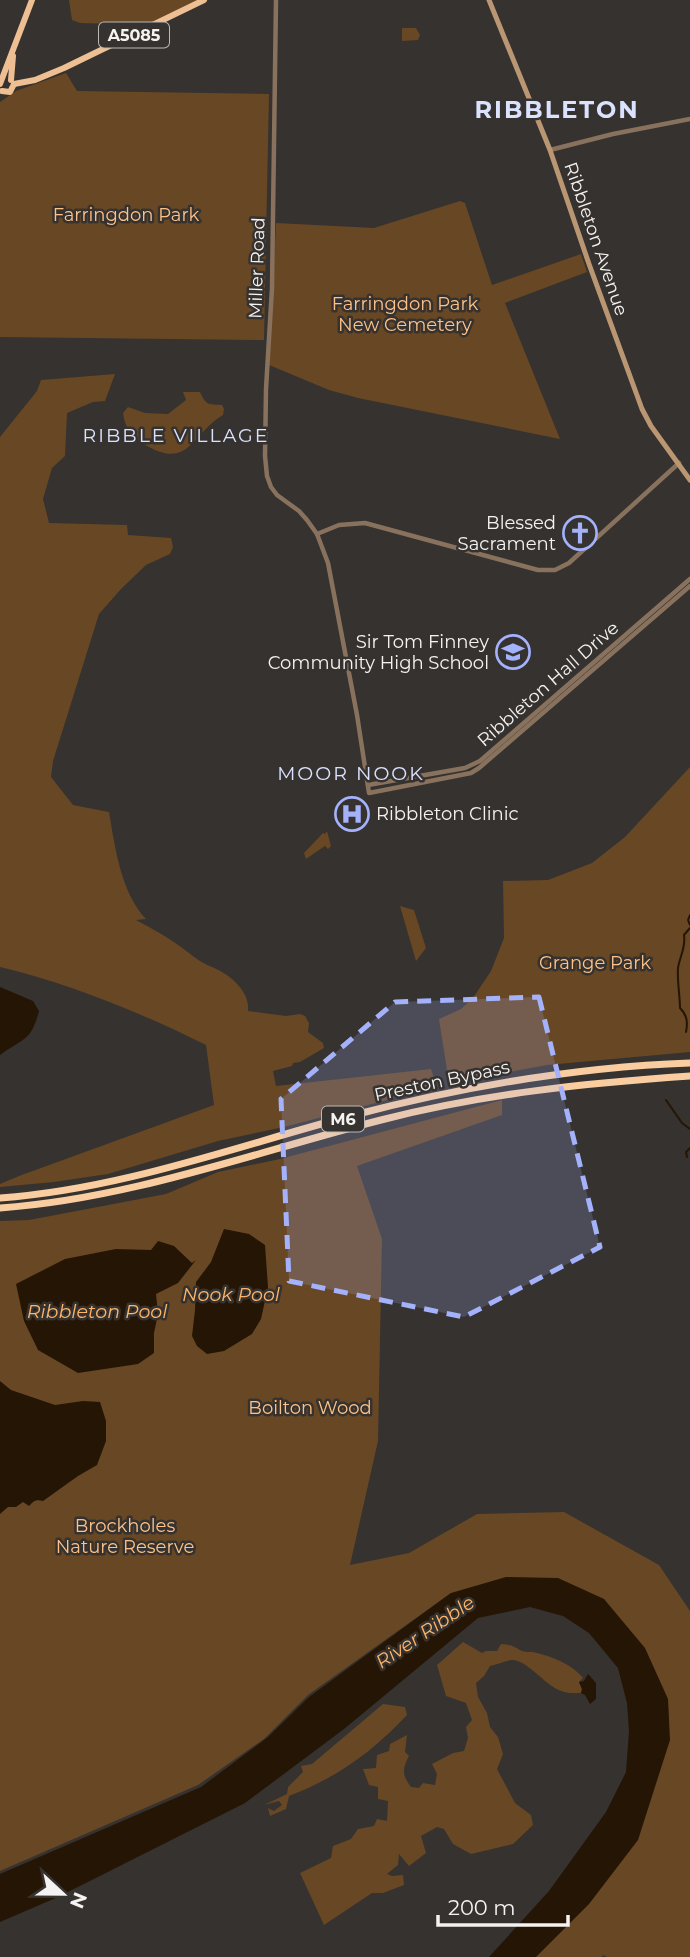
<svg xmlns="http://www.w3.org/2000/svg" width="690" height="1957" font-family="Montserrat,sans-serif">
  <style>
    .green { fill: #684724 }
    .water { fill: #251505 }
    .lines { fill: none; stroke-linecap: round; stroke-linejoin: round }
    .stream { stroke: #251505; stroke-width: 2 }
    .tertiary { stroke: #89725d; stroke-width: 4.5 }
    .secondary { stroke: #ba9673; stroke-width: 5 }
    .trunk { stroke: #edbf92; stroke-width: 6 }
    .motorway { stroke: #facda1; stroke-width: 7 }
    .marked { fill: #a4b2fc; fill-opacity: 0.2; stroke: #a4b2fc; stroke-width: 5; stroke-dasharray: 14 9; stroke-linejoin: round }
    .labels { text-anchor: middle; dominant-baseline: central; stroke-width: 5; stroke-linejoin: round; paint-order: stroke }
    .shield { fill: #35322f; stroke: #bbb9b7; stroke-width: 2 }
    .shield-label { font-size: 16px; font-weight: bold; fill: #f5f3f1 }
    .park-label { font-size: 18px; fill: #fec288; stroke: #35322f }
    .street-label { font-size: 18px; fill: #f5f3f1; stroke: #35322f }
    .poi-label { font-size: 18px; fill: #f5f3f1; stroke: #35322f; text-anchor: end }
    .neighbourhood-label { font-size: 19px; letter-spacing: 2px; fill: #dbe2fe; stroke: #35322f }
    .water-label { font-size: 19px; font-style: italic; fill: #feb569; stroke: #35322f }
    .district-label { font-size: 24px; font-weight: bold; letter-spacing: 2px; fill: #dbe2fe; stroke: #35322f }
  </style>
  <rect width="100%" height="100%" fill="#35322f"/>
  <g class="green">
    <polygon points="69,0 199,0 115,40 115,24 80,23 72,20"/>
    <polygon points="402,28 416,28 420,35 418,40 402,41"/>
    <polygon points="66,73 77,91 269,94 264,340 0,337 0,102 16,91"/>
    <polygon points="460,201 465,203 492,285 581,254 587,272 505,303 560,439 358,398 329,390 269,365 276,223 374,228"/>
    <path d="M115,374l-10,27 -12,1 -26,11 -2,43 -13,12 -9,31 6,24 78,2 1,10 43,3 2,9 -3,7 -24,11 -25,24 -22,25 -46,147 -2,16 22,28 36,7c6,35 12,81 37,107l-10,1c25,13 39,22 61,39 8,6 17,8 25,13 14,8 28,23 26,39l38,5 14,-2 5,2 4,7 -1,9 15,11 1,5 -24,14 -7,1 -1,3 -19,5 3,15 155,-17 6,18 -153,40 -66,14 -110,33 -54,8 -54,5v-3l19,-8 195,-71 -8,-60c-62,-31 -138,-62 -206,-78v-530l37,-46 4,-11z"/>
    <path d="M183,392h17c6,14 9,12 22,13l2,4 -1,6c-31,18 -34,57 -79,29 -13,-8 -19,-16 -21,-31l5,-6 17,6 23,1 18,-14z"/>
    <polygon points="690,767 690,1052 547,1065 449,1083 439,1019 461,1009 473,998 491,971 504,938 503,881 548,880 592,863 625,837"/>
    <polygon points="327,831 331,846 328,849 325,846 306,859 304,853 323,833 325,834"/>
    <polygon points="400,906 414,910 426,948 416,961"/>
    <polygon points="502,1100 502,1115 357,1166 382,1239 378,1441 350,1565 409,1553 477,1514 564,1512 659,1565 690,1611 690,1957 607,1957 603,1955 602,1957 534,1957 670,1740 604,1599 451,1593 308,1695 264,1739 198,1785 0,1871 0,1221 29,1220 166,1194 218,1172 280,1159"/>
    <path d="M463,1642l19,11 4,-2h11l4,-7c12,1 11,2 21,7 3,1 8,1 11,1 18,4 39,12 50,26l-4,4 3,7 -1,4c-7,0 -15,1 -22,-3 -15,-6 -32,-30 -47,-30 -7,1 -15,5 -22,6l-6,10 -8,7 2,14 9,16 3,14 8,10 5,17 -6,15 18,34 16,12 2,10 -20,19 -42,10 -18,-10 -9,-15 -7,-2 -16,9 5,17 -17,13 -10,-12 -1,11 -11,9 5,2 11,-1 1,10 -21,8h-11l-48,32 -24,-52 31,-15 2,-12 18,-7 7,-10 16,-3 3,-7 10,2 1,-20 -10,-2v-12l-9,-2 -6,-16 13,-1 1,-13 12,-4 1,-7 17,-9 -2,17 4,4c-7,13 -7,19 2,31l8,1 4,-5 12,2 2,-11 -5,-10 21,-11 11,-2 4,-13 -2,-11 6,-7 -6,-17 -20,-7 -9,-31z"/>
    <path d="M383,1704l22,3 2,8c-36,38 -69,62 -118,81l-3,13 -16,7 -2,-8 6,3 8,-6 -3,-4 -15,4 23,-11 1,-7 15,-15 -2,-6 11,-2z"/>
  </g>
  <g class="water">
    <path d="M0,987l33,14 6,10c-8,31 -16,27 -39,44z"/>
    <polygon points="224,1229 249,1234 265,1245 268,1287 261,1319 252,1334 224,1351 207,1354 197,1346 192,1336 195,1310 196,1282 211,1262"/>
    <polygon points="158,1241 174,1246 192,1263 196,1260 178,1283 156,1294 158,1314 154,1333 154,1353 138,1364 78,1373 38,1350 24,1321 16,1284 65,1259 116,1249 151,1250"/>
    <path d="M0,1381l11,9 44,15 28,-4 17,1 6,19v20l-9,24 -19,11 -35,25c-8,-2 -9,0 -14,5l-6,-4 -7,5h-8l-8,7z"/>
    <polygon points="506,1577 558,1578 604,1599 645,1648 668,1699 670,1740 638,1840 589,1904 536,1957 489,1957 549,1891 606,1812 626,1772 629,1731 627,1703 618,1668 589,1633 563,1616 530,1607 478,1618 344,1729 245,1803 58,1897 0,1922 0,1874 201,1787 268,1737 309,1697 451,1593"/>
    <polygon points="588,1674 596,1683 596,1699 590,1704 585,1695 581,1693 582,1689 579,1682 584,1681"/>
  </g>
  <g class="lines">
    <g class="stream">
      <polyline points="690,915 688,920 690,925"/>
      <path d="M686,1032c2,-10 1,-17 -6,-24 0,-12 -3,-27 -2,-40 2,-12 8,-21 6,-33l6,-7"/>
      <polyline points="666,1100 682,1123 690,1129"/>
      <polyline points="687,1157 686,1152 690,1148"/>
    </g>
    <g class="tertiary">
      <polyline points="276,0 272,288 266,389 265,456 267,476 271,487 277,495 299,511 307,520 317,534 328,563 357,715 369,793 471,773 479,768 690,586"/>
      <polyline points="550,150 613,134 690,119"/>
      <polyline points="317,534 339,525 365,523 538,570 555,570 569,563 679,463"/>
      <polyline points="368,785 465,768 480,761 690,579"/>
    </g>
    <polyline class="secondary" points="489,0 550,150 589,264 642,409 651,426 690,480"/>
    <g class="trunk">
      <polyline points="11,80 13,56"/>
      <polyline points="0,84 32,0"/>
      <polyline points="14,84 35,80 64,68 204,0"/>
      <polyline points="2,91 10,92 14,84"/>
    </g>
    <g class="motorway">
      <path d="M0,1198c121,-9 234,-51 350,-82 111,-29 226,-49 340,-53"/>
      <path d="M0,1208c130,-9 255,-56 381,-88 101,-26 205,-37 309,-44"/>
    </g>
  </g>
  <path class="marked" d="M539,997l61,250 -136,70 -175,-36 -8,-182 114,-97z"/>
  <defs>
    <g id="church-ring" transform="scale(1.75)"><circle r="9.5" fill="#35322f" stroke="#a4b2fc" stroke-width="1.5"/><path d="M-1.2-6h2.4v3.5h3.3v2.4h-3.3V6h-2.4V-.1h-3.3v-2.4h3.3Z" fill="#a4b2fc"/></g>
    <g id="school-ring" transform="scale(1.75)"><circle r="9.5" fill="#35322f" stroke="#a4b2fc" stroke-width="1.5"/><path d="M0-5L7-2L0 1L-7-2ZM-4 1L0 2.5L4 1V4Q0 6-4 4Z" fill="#a4b2fc"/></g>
    <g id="hospital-ring" transform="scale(1.75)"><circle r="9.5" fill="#35322f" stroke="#a4b2fc" stroke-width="1.5"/><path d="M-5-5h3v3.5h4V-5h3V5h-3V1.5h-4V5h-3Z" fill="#a4b2fc"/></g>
  </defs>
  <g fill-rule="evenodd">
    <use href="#church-ring" x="580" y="533"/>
    <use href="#school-ring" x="513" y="652"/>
    <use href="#hospital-ring" x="352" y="814"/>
  </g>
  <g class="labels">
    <g class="shield">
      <rect x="99" y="22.5" width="70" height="25" rx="5"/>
      <rect x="322" y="1106.5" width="42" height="25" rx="5"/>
    </g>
    <g class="shield-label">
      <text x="134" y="35">A5085</text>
      <text x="343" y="1119">M6</text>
    </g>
    <g class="park-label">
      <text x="126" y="215">Farringdon Park</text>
      <text x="405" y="304">Farringdon Park<tspan x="405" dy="21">New Cemetery</tspan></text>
      <text x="595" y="963">Grange Park</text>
      <text x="310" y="1408">Boilton Wood</text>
      <text x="125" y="1526">Brockholes<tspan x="125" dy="21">Nature Reserve</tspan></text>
    </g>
    <g class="street-label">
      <text transform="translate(596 239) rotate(71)">Ribbleton Avenue</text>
      <text transform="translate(257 268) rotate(-88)">Miller Road</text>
      <text transform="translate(548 684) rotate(-41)">Ribbleton Hall Drive</text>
      <text transform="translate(442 1081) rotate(-12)">Preston Bypass</text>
    </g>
    <g class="poi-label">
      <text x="556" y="523">Blessed<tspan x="556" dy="21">Sacrament</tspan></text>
      <text x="489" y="642">Sir Tom Finney<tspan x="489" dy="21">Community High School</tspan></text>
      <text x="376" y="814" text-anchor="start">Ribbleton Clinic</text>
    </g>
    <g class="neighbourhood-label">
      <text x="176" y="435">RIBBLE VILLAGE</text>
      <text x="351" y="773">MOOR NOOK</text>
    </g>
    <g class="water-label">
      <text x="231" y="1294">Nook Pool</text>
      <text x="97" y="1311">Ribbleton Pool</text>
      <text transform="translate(425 1632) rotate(-34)">River Ribble</text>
    </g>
    <g class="district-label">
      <text x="557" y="109">RIBBLETON</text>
    </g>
  </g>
  <g transform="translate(63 1894) rotate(112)" stroke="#35322f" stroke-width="5" paint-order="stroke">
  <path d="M0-5L12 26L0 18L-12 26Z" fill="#f5f3f1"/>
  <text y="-10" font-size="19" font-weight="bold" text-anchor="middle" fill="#f5f3f1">N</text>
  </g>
  <path d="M438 1915v10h130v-10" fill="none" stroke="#f5f3f1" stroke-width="3.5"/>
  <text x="448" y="1915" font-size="21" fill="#f5f3f1" stroke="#35322f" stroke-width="5" paint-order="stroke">200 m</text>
</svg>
